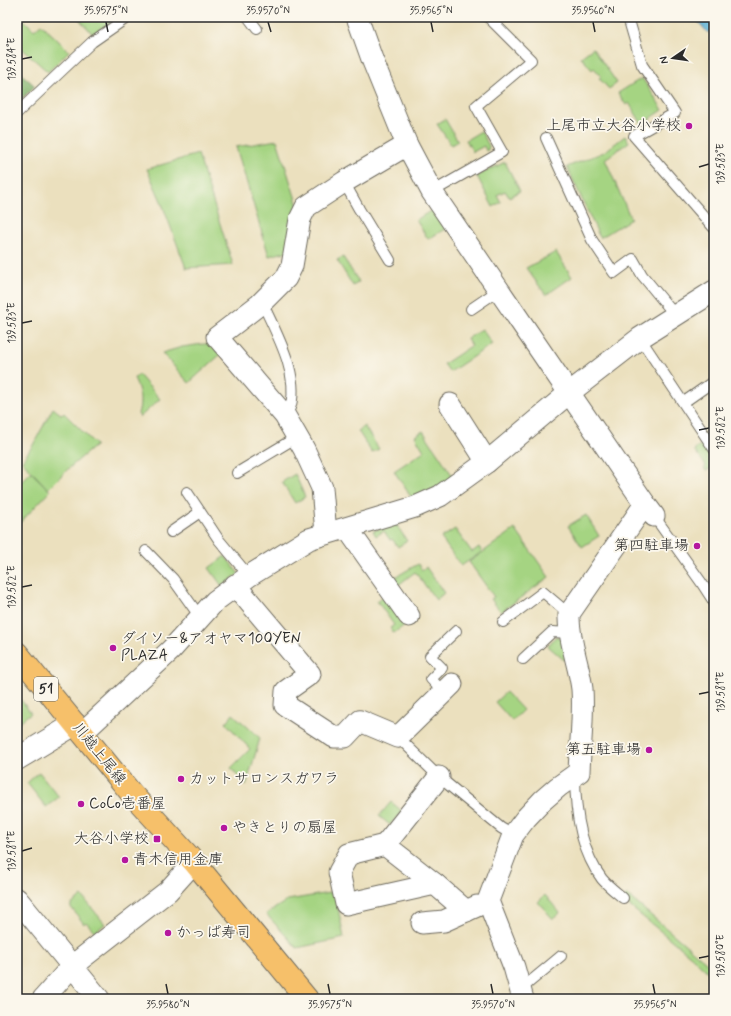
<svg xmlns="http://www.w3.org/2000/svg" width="731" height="1016" font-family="Mynerve,'Klee One',sans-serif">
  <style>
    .green { fill: #a5d482; stroke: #688056 }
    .forest { fill: #84b670; stroke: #58704e }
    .water { fill: #58b0d5; stroke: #426e80 }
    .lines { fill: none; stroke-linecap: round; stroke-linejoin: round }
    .service-casing { stroke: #6e6a5e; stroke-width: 12 }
    .minor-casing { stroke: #6e6a5e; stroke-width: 23 }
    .tertiary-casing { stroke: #6e6a5e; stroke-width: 24 }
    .primary-casing { stroke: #6e6a5e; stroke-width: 24 }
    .service { stroke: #fff; stroke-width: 10 }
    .minor { stroke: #fff; stroke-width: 21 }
    .tertiary { stroke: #fff; stroke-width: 22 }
    .primary { stroke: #f6c06b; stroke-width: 22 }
    .ticks { fill: none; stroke: #2b2b2b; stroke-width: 1.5 }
    .poi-dot { fill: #b5179e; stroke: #fbf7ec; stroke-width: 1.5 }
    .labels { text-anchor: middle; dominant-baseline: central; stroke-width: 3.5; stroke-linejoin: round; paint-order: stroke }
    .shield { fill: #fbf7ec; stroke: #696865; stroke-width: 1 }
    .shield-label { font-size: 14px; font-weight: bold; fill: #2b2b2b }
    .poi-label { font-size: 15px; fill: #2b2b2b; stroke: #fbf7ec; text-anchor: start }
    .street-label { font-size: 15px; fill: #2b2b2b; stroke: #fbf7ec }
    .neatline { fill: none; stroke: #2b2b2b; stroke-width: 1.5 }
    .ticks-label { font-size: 10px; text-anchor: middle; fill: #2b2b2b }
  </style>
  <rect width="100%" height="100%" fill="#fbf7ec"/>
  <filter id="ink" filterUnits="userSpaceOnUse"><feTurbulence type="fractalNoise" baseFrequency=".025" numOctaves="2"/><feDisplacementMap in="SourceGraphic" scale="8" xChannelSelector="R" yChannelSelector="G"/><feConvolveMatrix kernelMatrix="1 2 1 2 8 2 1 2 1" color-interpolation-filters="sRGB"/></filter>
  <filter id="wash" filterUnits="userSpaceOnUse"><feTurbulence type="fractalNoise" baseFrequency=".012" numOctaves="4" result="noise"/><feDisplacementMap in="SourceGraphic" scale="16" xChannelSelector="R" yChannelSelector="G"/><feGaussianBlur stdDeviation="0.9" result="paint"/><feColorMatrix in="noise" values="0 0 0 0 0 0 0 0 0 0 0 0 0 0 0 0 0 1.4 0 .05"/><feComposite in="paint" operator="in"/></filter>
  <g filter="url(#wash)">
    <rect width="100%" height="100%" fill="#ebe0be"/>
    <g class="green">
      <polygon points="17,17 24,17 23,19 34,30 41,24 69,51 48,72 17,44"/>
      <polygon points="82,17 118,17 93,34 79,19"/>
      <polygon points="593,48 617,83 609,89 599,78 601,76 594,68 592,70 581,57"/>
      <polygon points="642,78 663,110 642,124 629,103 626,105 618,93"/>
      <polygon points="445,119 458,141 451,145 437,124"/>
      <polygon points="481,131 489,146 488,150 486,151 484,146 473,152 466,140"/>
      <polygon points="625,136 629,142 605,159 631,219 600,238 567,167 604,152"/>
      <polygon points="277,140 299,209 289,251 269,256 236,147"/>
      <polygon points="198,154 233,265 186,268 161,201 147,169"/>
      <polygon points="505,162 520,191 509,197 505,191 497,195 501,202 493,207 477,176"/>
      <polygon points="435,208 447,228 428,239 416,220"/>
      <polygon points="556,252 572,277 546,295 526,268"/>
      <polygon points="343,257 359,282 353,286 337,260"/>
      <polygon points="482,329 492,344 450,372 444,364 471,346 467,339"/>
      <polygon points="203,344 213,344 222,353 189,383 162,353 182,347"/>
      <path d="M139,375l21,24 -20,18 -2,-3c4,-14 2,-23 -4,-36z"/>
      <polygon points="53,408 62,415 64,413 96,445 68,469 48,489 22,461 33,445"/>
      <polygon points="364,426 379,449 372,453 358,431"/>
      <polygon points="423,431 454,478 413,500 394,471 424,451 415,436"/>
      <polygon points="703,444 714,459 714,466 706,471 704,468 706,466 694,450"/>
      <polygon points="31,472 50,491 17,526 17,486"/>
      <polygon points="295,474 305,497 295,503 282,482"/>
      <polygon points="586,515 599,536 582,547 568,526"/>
      <polygon points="396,524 407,541 398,547 392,539 390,540 384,531 376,536 373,531"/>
      <polygon points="455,529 472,552 479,547 482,552 461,566 441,538"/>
      <polygon points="515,529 549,577 501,612 491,599 494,597 469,562"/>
      <polygon points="225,556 239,574 222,586 209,568"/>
      <polygon points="418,564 422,570 426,567 444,593 436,600 415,572 397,586 392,579"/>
      <polygon points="388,593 409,622 394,633 390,628 394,625 377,601"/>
      <polygon points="556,636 568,644 570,653 564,660 548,646"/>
      <polygon points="506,692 523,710 512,721 495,702"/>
      <polygon points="17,695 31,713 19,722 17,721"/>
      <polygon points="233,714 260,738 246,786 231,768 250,749 226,723"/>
      <polygon points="39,772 59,797 46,807 27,783"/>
      <polygon points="391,802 402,811 390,825 379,816"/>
      <polygon points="335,892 344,938 297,948 266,914 288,900"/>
      <polygon points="545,895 560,913 553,919 538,902"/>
      <polygon points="627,895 713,968 714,978 691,956 622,900"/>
      <polygon points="82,896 105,924 95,932 86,922 84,924 70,906"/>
    </g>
    <polygon class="forest" points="17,70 35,86 17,103"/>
    <polygon class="water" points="694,17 714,17 714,27 708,33"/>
  </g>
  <g filter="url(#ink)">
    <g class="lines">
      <g class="service-casing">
        <g id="service">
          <polyline points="248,17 257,29"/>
          <polyline points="628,17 642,65 675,113 634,136 714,228"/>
          <polyline points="17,113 92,42 128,17"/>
          <polyline points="546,138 592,240 614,273 633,259 642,275 675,315"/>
          <polyline points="344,182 359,209 390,260"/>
          <polyline points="432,192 502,152 476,106 531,60 488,17"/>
          <path d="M262,302c13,29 37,70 29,103 -1,4 -4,7 -6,11"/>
          <polyline points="471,309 499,290"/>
          <polyline points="640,338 714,449"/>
          <polyline points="684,402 714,381"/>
          <polyline points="237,473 297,437"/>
          <polyline points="187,492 219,540 249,576"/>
          <polyline points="654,516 701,582 714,602"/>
          <polyline points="171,532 200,512"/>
          <polyline points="146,551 173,579 200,617"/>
          <polyline points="503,622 543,592 569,614"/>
          <polyline points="523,659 552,632 570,633"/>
          <polyline points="443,692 431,679 442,668 430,656 456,631"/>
          <polyline points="398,737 439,777 501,828 513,835"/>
          <path d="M575,774c0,36 5,76 27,105 6,7 14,13 21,19"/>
          <polyline points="520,990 561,956"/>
        </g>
      </g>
      <g class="minor-casing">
        <g id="minor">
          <polyline points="357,17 372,59 407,145 432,192 645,504 654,516"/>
          <polyline points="450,404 487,462"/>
          <polyline points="347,528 409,616"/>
          <polyline points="326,533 322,488 304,449 285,416 217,337 260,304 286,278 292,266 300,219 306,207 344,182 407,145"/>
          <polyline points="235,585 310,674 286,691 285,705 334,737 345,737 360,721 398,737 452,684"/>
          <polyline points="82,733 171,650 215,601 249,576 309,539 415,507 440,496 487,462 569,393 640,338 714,291"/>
          <polyline points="439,777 385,845 435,884 466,911"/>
          <polyline points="385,845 349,854 339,872 346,904 435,884"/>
          <polyline points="17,899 99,999"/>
          <polyline points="422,923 444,921 477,906"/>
          <polyline points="43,999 72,966 168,891 194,862"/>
          <path d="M523,999l-9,-32 -26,-66 25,-66 13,-17 17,-18 15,-13 21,-15c1,-27 5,-56 3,-83 -3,-25 -14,-49 -13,-75l76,-110"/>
        </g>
      </g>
      <g class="tertiary-casing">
        <polyline id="tertiary" points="17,759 75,724"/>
      </g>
      <g class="primary-casing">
        <polyline id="primary" points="17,653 131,793 194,862 307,999"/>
      </g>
      <use href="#service" class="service"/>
      <use href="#minor" class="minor"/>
      <use href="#tertiary" class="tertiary"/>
      <use href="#primary" class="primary"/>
    </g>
  </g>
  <path class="ticks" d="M106,22l2,10M268,22l3,10M431,22l2,10M593,22l2,10M22,59l10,-2M699,167l10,-3M22,323l10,-2M699,430l10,-2M22,587l10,-2M699,694l10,-2M22,851l10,-3M699,958l10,-2M166,984l2,10M328,984l2,10M491,984l2,10M653,984l2,10"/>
  <g class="poi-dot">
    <circle cx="689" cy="126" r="4"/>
    <circle cx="697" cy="546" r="4"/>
    <circle cx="113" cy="648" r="4"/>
    <circle cx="649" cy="750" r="4"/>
    <circle cx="181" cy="779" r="4"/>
    <circle cx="81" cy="804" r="4"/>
    <circle cx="224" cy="828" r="4"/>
    <rect x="153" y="835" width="8" height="8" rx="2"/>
    <circle cx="125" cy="860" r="4"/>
    <circle cx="168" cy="933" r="4"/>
  </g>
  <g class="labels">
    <rect class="shield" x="34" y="677" width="24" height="24" rx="3"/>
    <g class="shield-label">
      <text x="46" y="689">51</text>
    </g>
    <g class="poi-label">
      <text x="681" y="126" text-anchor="end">上尾市立大谷小学校</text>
      <text x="689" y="546" text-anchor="end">第四駐車場</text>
      <text x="121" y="639">ダイソー&amp;アオヤマ100YEN<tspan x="121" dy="17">PLAZA</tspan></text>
      <text x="641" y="750" text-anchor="end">第五駐車場</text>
      <text x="189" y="779">カットサロンスガワラ</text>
      <text x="89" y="804">CoCo壱番屋</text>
      <text x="232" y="828">やきとりの扇屋</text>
      <text x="149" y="839" text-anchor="end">大谷小学校</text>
      <text x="133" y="860">青木信用金庫</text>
      <text x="176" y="933">かっぱ寿司</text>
    </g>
    <g class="street-label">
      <text transform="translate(99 754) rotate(51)">川越上尾線</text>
    </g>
  </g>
  <rect width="731" height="1016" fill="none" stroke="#fbf7ec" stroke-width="44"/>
  <g transform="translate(673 58) rotate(257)" stroke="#fbf7ec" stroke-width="3" paint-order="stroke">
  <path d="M0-3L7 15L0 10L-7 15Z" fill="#2b2b2b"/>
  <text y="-6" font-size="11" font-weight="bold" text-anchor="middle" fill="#2b2b2b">N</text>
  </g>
  <rect x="22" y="22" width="687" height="972" class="neatline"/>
  <g class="ticks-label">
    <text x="106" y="14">35.9575°N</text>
    <text x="268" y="14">35.9570°N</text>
    <text x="431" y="14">35.9565°N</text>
    <text x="593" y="14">35.9560°N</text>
    <text transform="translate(11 59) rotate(-90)" y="4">139.584°E</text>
    <text transform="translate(720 164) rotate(-90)" y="4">139.583°E</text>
    <text transform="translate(11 323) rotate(-90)" y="4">139.583°E</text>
    <text transform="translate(720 428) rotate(-90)" y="4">139.582°E</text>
    <text transform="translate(11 587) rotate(-90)" y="4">139.582°E</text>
    <text transform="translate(720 692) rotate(-90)" y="4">139.581°E</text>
    <text transform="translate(11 851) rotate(-90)" y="4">139.581°E</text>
    <text transform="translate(720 956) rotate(-90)" y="4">139.580°E</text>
    <text x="168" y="1008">35.9580°N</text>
    <text x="330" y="1008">35.9575°N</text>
    <text x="493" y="1008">35.9570°N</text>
    <text x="655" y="1008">35.9565°N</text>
  </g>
</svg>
